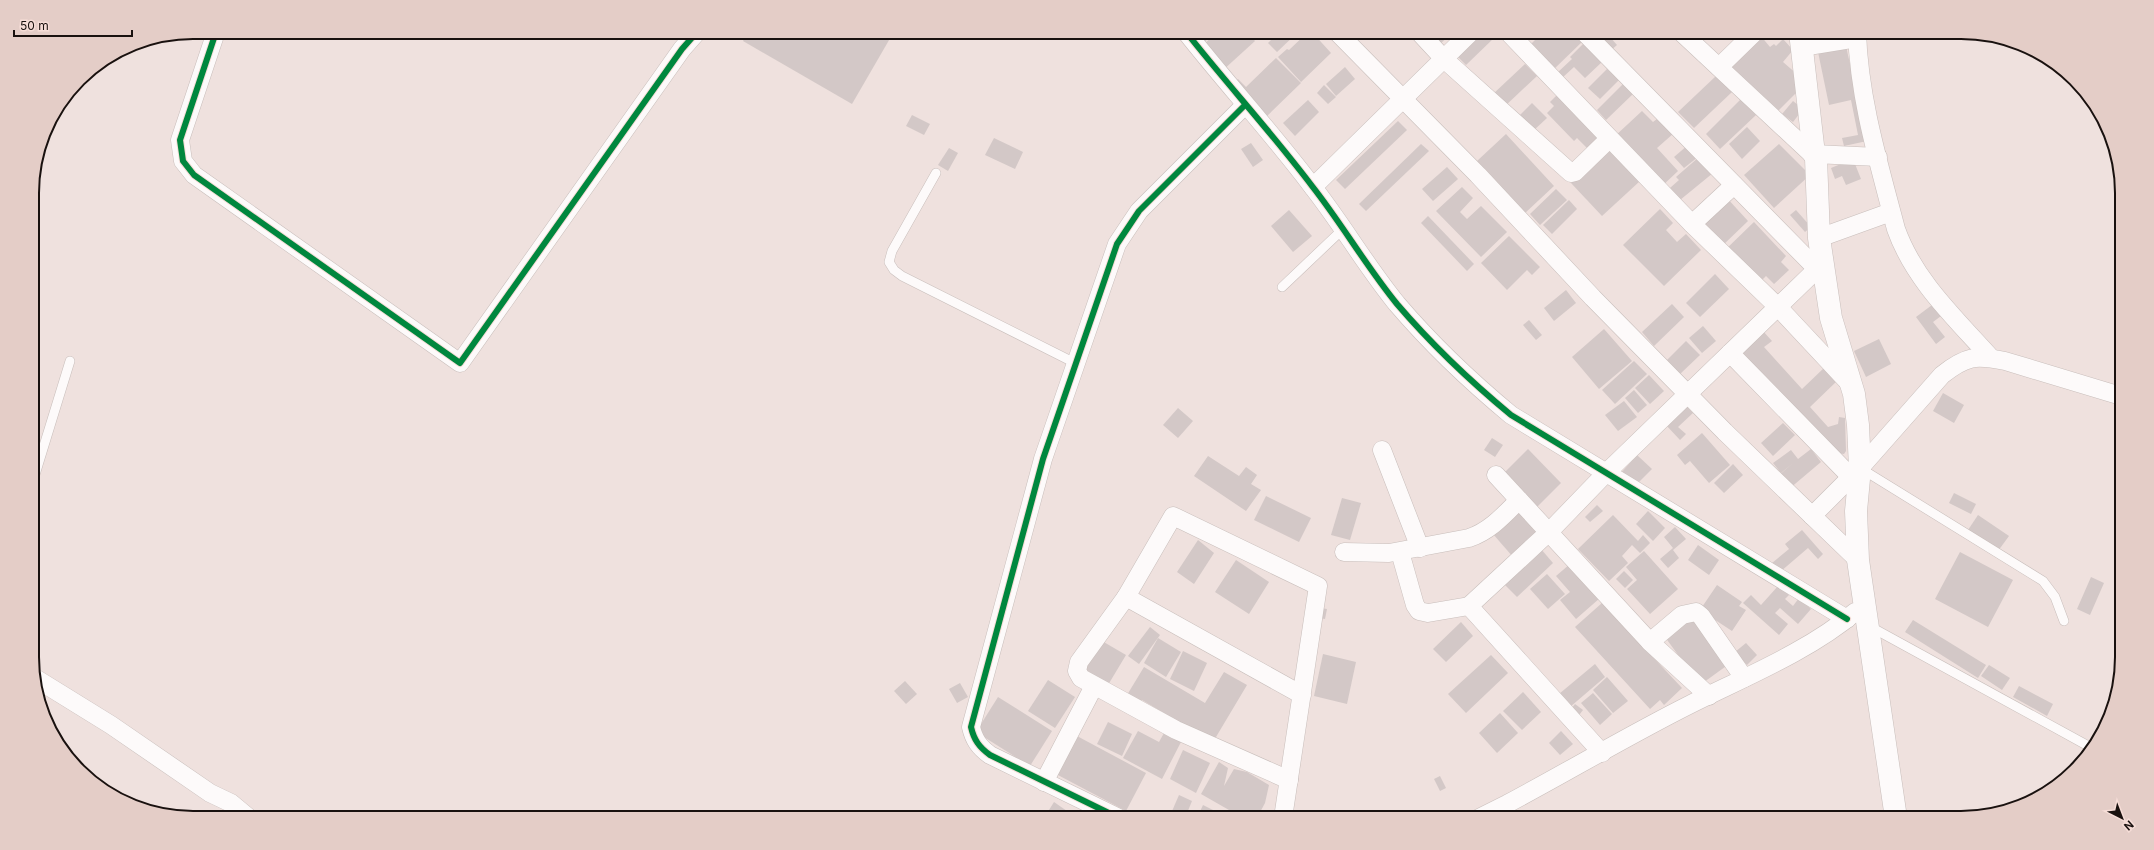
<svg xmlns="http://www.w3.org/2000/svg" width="2154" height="850" font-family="Inter,sans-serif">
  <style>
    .building { fill: #d3c8c7 }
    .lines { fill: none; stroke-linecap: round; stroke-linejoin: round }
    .lane-casing { stroke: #c8bebb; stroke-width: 10 }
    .street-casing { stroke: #c8bebb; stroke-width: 19 }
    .secondary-casing { stroke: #c8bebb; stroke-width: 23 }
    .lane { stroke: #fdfafa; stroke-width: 9 }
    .street { stroke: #fdfafa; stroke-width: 18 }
    .secondary { stroke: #fdfafa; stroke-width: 22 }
    .cycleway-casing { stroke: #f6ddd7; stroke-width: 8 }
    .cycleway { stroke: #00873e; stroke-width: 6 }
    .rim { fill: none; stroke: #19110f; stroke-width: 2 }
  </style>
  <rect width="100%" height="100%" fill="#efe1de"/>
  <g class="building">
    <polygon points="748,32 888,32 892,35 852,104 743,41"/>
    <polygon points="1192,32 1216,32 1202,44"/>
    <polygon points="1217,32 1247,32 1255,41 1222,71 1200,48"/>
    <polygon points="1269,32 1298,32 1277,52 1268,43 1274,37"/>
    <polygon points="1308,32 1312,32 1331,53 1301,82 1278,57 1287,49 1289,50"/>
    <polygon points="1429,32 1453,32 1440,44"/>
    <polygon points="1479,32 1491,32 1495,37 1466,65 1455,54"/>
    <polygon points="1512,32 1527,32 1529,34 1521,42"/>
    <polygon points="1543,32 1577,32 1584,40 1553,70 1530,45"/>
    <polygon points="1594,32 1616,32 1610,37 1617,45 1610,51"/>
    <polygon points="1760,35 1770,47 1774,44 1776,46 1783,39 1793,50 1783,62 1798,75 1798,91 1776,113 1729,65"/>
    <polygon points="1585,42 1603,61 1585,78 1574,67 1562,78 1557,73 1572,59 1570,57"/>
    <polygon points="1846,46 1867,141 1844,146 1842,138 1858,135 1851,100 1829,105 1818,52"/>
    <polygon points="1276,58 1301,83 1266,117 1233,83 1238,79 1246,87"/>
    <polygon points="1525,64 1537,76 1504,107 1492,95"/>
    <polygon points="1345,67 1355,79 1336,96 1326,84"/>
    <polygon points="1607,69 1619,80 1600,99 1588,88"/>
    <polygon points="1716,76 1732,92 1694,128 1678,112"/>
    <polygon points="1624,83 1634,93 1606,120 1597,110"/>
    <polygon points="1324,85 1336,97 1328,104 1317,93"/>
    <polygon points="1558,94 1602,141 1591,152 1577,138 1574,141 1547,113 1554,106 1550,102"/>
    <polygon points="1741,99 1756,115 1720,149 1706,134"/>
    <polygon points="1308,100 1319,112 1295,136 1283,123"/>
    <polygon points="1793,101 1803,109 1793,122 1782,114"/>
    <polygon points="1532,103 1547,118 1533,131 1519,116"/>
    <polygon points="1642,111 1653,122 1657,119 1661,123 1663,121 1674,133 1657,148 1678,171 1661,187 1614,137"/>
    <polygon points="912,115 930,124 924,135 906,126"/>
    <polygon points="1398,121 1407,130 1345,189 1336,180"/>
    <polygon points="1747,127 1760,141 1742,159 1729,144"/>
    <polygon points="1506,134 1554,186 1523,215 1489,178 1491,176 1477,161"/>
    <polygon points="994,138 1023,152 1015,169 985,155"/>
    <polygon points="1251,143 1263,160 1253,167 1241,149"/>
    <polygon points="1421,144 1429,151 1366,211 1359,204"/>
    <polygon points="1779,144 1810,175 1774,208 1744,175"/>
    <polygon points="1688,145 1698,157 1684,168 1674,157"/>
    <polygon points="949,148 958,153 948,171 938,165"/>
    <polygon points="1609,148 1640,181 1602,216 1571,183"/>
    <polygon points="1699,157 1713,173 1680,200 1670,188 1679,180 1676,177"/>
    <polygon points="1853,159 1861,179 1846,185 1842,176 1835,179 1831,168"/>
    <polygon points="1447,167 1458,179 1433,201 1422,189"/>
    <polygon points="1462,187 1473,198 1460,212 1467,219 1481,206 1507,232 1481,257 1436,211"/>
    <polygon points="1556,189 1567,200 1540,225 1530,214"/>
    <polygon points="1726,197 1748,221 1721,247 1698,224"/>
    <polygon points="1569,200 1577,209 1552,234 1543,225"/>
    <polygon points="1660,209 1673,223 1666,230 1677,242 1686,234 1701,250 1664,286 1623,245"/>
    <polygon points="1289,210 1312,236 1293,252 1271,226"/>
    <polygon points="1796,210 1811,227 1805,232 1790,215"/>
    <polygon points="1428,216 1474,264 1467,271 1421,223"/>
    <polygon points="1754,222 1786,256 1781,262 1789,270 1774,284 1766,276 1760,282 1723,252"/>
    <polygon points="1509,236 1540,267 1532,275 1527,270 1507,290 1481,263"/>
    <polygon points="1715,274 1729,289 1700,317 1686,303"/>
    <polygon points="1566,290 1576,303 1554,321 1544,308"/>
    <polygon points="1672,304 1684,317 1654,346 1642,332"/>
    <polygon points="1932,305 1941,316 1933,322 1945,337 1936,344 1916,317"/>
    <polygon points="1529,320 1542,335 1536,340 1523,325"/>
    <polygon points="1703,326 1716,341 1702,353 1689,338"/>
    <polygon points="1604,329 1632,361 1599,389 1572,357"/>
    <polygon points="1762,330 1772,341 1764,347 1802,389 1825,367 1837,381 1810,407 1828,427 1838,424 1839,417 1845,418 1846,451 1844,454 1837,453 1736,351"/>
    <polygon points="1879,339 1891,364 1866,377 1854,351"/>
    <polygon points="1686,341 1700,355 1679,375 1666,361"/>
    <polygon points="1634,361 1647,374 1615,404 1602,390"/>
    <polygon points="1649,375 1664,391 1650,404 1635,388"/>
    <polygon points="1634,390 1647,405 1638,413 1625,398"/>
    <polygon points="1943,393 1964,405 1954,423 1933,411"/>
    <polygon points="1624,401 1637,417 1618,431 1605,415"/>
    <polygon points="1685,405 1693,413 1678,427 1686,434 1680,440 1665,424"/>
    <polygon points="1178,408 1193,421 1178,438 1163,425"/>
    <polygon points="1783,423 1795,435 1773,456 1761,443"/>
    <polygon points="1702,433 1730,465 1709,483 1690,461 1685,465 1677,455"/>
    <polygon points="1492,438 1503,445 1495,457 1484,450"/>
    <polygon points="1528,449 1561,483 1537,507 1504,473"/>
    <polygon points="1811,449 1821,462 1789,489 1778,476 1793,463 1781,473 1773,463 1791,450 1798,459"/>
    <polygon points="1637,455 1652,469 1635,486 1621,473"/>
    <polygon points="1208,456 1239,476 1246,467 1257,475 1251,484 1261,490 1246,511 1194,476"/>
    <polygon points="1733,464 1743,475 1724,493 1714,483"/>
    <polygon points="1954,493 1976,504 1971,514 1949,503"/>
    <polygon points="1266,496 1311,518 1299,542 1254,520"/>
    <polygon points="1342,498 1361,503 1350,540 1331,535"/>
    <polygon points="1597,505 1603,511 1590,522 1585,517"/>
    <polygon points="1519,511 1540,533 1513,557 1493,534"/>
    <polygon points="1648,511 1665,528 1653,541 1636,524"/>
    <polygon points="1613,515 1638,541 1643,535 1650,543 1640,553 1632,545 1622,556 1628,563 1609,581 1578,549"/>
    <polygon points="1978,515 2009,536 1998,551 1968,530"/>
    <polygon points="1675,527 1686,539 1673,550 1679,558 1668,568 1660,559 1673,548 1664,537"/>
    <polygon points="1802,530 1823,554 1818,559 1808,548 1780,572 1772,563 1789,549 1785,544"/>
    <polygon points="1198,540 1214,553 1194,584 1177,572"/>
    <polygon points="1698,545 1719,560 1709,575 1688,560"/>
    <polygon points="1541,549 1553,563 1517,597 1504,584"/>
    <polygon points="1644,551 1678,589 1650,614 1627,589 1637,580 1626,567"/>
    <polygon points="1960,552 2013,580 1988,627 1935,599"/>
    <polygon points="1236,560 1269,582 1249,614 1215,592"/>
    <polygon points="1570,564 1600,598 1576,619 1560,600 1570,592 1556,576"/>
    <polygon points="1624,571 1633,580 1625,588 1616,579"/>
    <polygon points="1547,574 1565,594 1548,609 1530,589"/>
    <polygon points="2091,577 2104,583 2090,615 2077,609"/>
    <polygon points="1717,585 1742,602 1739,606 1746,610 1732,631 1700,610"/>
    <polygon points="1778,586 1789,595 1785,599 1793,606 1799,598 1811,609 1798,624 1780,608 1775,613 1788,624 1779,635 1743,603 1751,595 1761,605"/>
    <polygon points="1602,603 1682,688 1664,705 1660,700 1650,709 1575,627"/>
    <polygon points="1315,607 1327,609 1325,619 1313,617"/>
    <polygon points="1693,616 1729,664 1700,685 1665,637"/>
    <polygon points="1913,620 1986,665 1978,678 1905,632"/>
    <polygon points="1461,622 1473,636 1446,662 1433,649"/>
    <polygon points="1150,627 1160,635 1139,664 1128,656"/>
    <polygon points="1158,638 1181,652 1166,677 1144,663"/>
    <polygon points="1102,641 1126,655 1108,685 1084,671"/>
    <polygon points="1746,643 1757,655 1747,665 1735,652"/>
    <polygon points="1183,651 1207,663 1194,691 1170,679"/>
    <polygon points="1323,654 1356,662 1347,704 1314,696"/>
    <polygon points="1491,655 1508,673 1466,713 1448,694"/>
    <polygon points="1595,664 1605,677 1570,707 1559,694"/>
    <polygon points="1989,665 2010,678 2002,690 1981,676"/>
    <polygon points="1144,667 1205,703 1224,672 1247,685 1213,742 1142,700 1140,702 1127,695"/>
    <polygon points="1607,677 1628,701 1613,713 1593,690"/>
    <polygon points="1048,680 1075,697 1055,728 1028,711"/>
    <polygon points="905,681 917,694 906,704 894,691"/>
    <polygon points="960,683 968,697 957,703 949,689"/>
    <polygon points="2019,686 2053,704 2047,716 2013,697"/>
    <polygon points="1523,692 1541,712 1522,730 1503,711"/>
    <polygon points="1593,693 1612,714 1600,725 1581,703"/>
    <polygon points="998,697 1052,731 1030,766 976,732"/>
    <polygon points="1575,704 1583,710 1576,719 1568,713"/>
    <polygon points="1500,713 1518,733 1497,753 1479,733"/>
    <polygon points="1108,722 1132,734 1122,756 1097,744"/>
    <polygon points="1138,731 1159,742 1164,733 1181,742 1162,779 1123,758"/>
    <polygon points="1561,731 1573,744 1560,755 1549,743"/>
    <polygon points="1077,736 1146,773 1126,811 1056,774"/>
    <polygon points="1183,750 1210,763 1196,793 1170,779"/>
    <polygon points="1219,762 1228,768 1224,786 1234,769 1247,772 1269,785 1265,803 1258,816 1261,818 1243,818 1201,794"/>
    <polygon points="1440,776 1446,788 1440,791 1434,779"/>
    <polygon points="1179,795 1192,801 1185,818 1169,818"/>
    <polygon points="1054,802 1077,818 1044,818"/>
    <polygon points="1203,805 1219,813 1217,818 1197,818"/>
  </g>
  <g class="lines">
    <g class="lane-casing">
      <g id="lane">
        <polyline points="936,173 892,251 889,262 894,270 902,276 1075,363"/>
        <polyline points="1282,287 1342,230"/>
        <polyline points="1860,468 2043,581 2055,597 2064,621"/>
        <polyline points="34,478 70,361"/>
        <polyline points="1869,626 2092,748"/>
      </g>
    </g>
    <g class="street-casing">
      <g id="street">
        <polyline points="216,32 180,140 183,161 194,175 460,363 682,49 697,32"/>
        <path d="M1186,32c41,52 86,101 126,154 30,38 54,80 85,118 35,41 73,77 114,111l336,204"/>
        <polyline points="1337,32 1478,175 1593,298 1725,432 1858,560"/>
        <polyline points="1419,32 1444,59 1571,173 1575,172 1609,139"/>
        <polyline points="1508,32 1692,224 1778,307 1851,385"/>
        <polyline points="1584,32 1817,269 1825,270"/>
        <polyline points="1681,32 1816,158"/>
        <path d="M1857,32c2,67 22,132 39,197 18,51 59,89 95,129"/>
        <polyline points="1802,47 1857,38"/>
        <polyline points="1719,67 1755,32"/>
        <polyline points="1814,154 1878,157"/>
        <polyline points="1313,187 1471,32"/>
        <polyline points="1692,224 1734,185"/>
        <polyline points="1819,238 1891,212"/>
        <polyline points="1730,353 1851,477"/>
        <polyline points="1382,450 1420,548"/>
        <polyline points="1496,475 1650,642 1709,696"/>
        <path d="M1812,516l48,-48 82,-93c24,-19 33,-20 63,-14l116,35"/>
        <path d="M1344,552l45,1 80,-15c21,-7 35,-23 50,-38"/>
        <polyline points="1400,552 1415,605 1419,611 1428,613 1469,606"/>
        <polyline points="1126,597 1079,662 1077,671 1081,678 1176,730 1289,780"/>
        <polyline points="1650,642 1682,615 1696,612 1701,616 1744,678"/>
        <polyline points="35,678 111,725 210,793 231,803 249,818"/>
        <polyline points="1602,753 1469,606 1549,532 1606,473 1817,269"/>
        <polyline points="1044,782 1094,686"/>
        <path d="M1119,818l-129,-63c-11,-8 -16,-15 -19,-28l72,-268 74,-215 22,-33 106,-106"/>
        <polyline points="1283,818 1318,586 1173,516 1126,597 1302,695"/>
        <path d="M1479,818l28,-14c62,-33 122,-69 184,-100 52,-26 120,-54 164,-92"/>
      </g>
    </g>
    <g class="secondary-casing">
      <polyline id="secondary" points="1800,32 1814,154 1816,158 1819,238 1831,318 1854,394 1858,425 1860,468 1856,511 1858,560 1896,818"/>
    </g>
    <use href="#lane" class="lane"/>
    <use href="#street" class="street"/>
    <use href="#secondary" class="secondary"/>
    <g class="cycleway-casing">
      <g id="cycleway">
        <polyline points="216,32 180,140 183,161 194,175 460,363 682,49 697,32"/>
        <path d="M1186,32c41,52 86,101 126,154 30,38 54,80 85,118 35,41 73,77 114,111l336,204"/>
        <path d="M1119,818l-129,-63c-11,-8 -16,-15 -19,-28l72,-268 74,-215 22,-33 106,-106"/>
      </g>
    </g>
    <use href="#cycleway" class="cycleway"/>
  </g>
  <path d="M0 0H2154V850H0ZM193 39H1961A154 154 0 0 1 2115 193V657A154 154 0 0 1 1961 811H193A154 154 0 0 1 39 657V193A154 154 0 0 1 193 39Z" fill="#e4cdc7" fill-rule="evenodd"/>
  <path class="rim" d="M193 39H1961A154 154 0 0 1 2115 193V657A154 154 0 0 1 1961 811H193A154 154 0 0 1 39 657V193A154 154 0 0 1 193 39Z"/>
  <g transform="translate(2122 818) rotate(138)" stroke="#f6ddd7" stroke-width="3" paint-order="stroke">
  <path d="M0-3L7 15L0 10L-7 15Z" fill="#19110f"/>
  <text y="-6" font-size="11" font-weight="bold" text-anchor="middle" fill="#19110f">N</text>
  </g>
  <path d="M14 30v6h118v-6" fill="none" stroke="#19110f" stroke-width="2"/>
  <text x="20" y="30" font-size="12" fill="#19110f" stroke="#f6ddd7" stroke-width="3" paint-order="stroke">50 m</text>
</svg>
